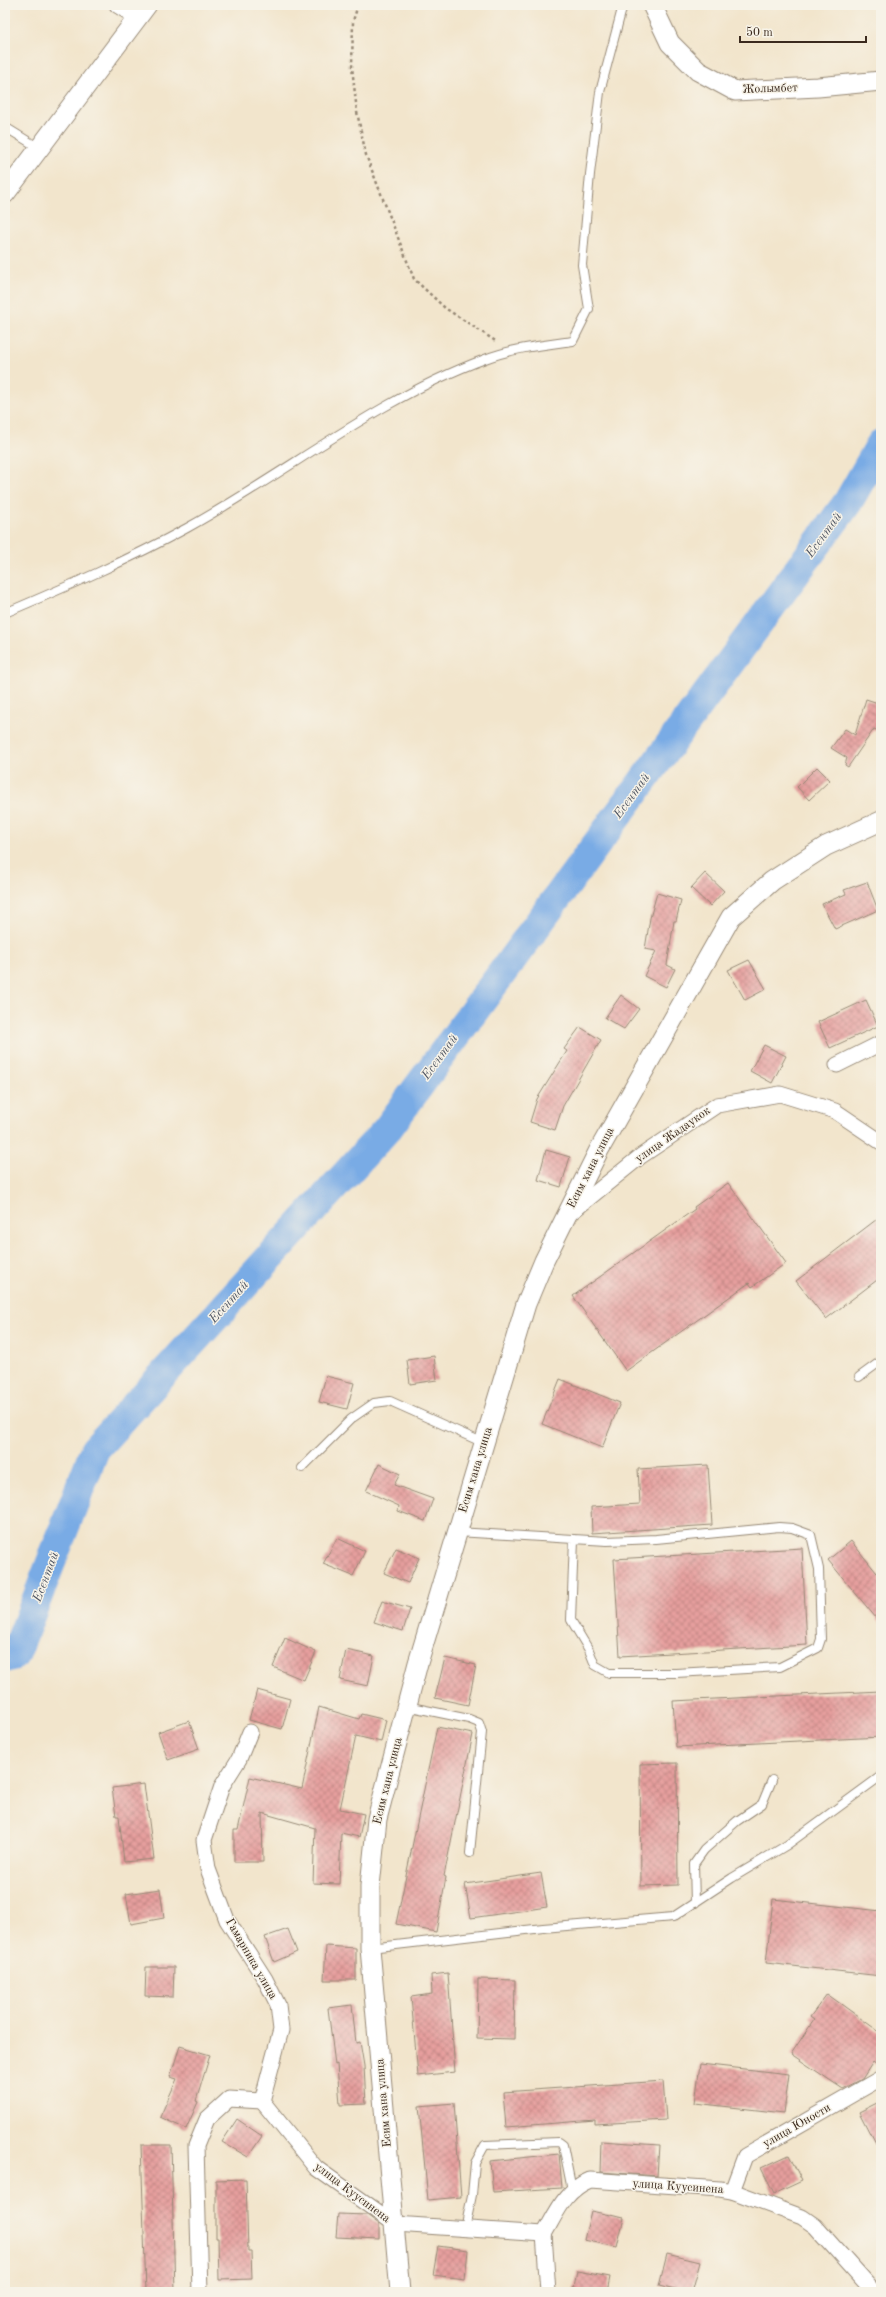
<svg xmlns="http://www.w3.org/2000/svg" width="886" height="2297" font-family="'Old Standard TT',serif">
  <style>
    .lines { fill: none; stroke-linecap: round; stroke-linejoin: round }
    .river { stroke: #79abe5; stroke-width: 30 }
    .building { fill: url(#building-cross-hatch) }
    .service-casing { stroke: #968875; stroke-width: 10 }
    .minor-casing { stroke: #968875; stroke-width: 17 }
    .tertiary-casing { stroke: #968875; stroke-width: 21 }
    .path { stroke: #968875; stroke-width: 2.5; stroke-dasharray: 3 3; stroke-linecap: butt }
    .service { stroke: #fff; stroke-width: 8 }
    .minor { stroke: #fff; stroke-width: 15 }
    .tertiary { stroke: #fff; stroke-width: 19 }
    .labels { text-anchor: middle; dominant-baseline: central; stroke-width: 3; stroke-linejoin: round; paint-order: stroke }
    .street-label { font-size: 12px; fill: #3b2a1e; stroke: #f7f3e8 }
    .water-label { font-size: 13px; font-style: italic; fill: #515764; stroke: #f7f3e8 }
  </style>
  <defs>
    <pattern id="building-cross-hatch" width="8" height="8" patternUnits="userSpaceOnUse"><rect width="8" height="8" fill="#e69f9e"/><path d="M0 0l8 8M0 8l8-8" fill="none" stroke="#bc8280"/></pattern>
  </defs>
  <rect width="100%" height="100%" fill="#f7f3e8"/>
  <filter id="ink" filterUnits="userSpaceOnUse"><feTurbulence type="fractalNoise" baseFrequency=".025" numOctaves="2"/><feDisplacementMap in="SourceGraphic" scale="8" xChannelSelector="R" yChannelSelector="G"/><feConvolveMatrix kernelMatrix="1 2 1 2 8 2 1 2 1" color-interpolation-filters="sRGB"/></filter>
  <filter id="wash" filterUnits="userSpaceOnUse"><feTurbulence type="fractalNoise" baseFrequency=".012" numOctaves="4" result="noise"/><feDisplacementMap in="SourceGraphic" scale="16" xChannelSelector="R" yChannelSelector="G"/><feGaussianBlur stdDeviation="0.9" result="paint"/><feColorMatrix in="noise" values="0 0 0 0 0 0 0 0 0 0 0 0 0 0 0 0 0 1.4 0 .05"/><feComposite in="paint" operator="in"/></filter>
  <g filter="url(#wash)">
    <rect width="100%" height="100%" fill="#f2e5cc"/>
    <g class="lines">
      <polyline class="river" points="5,1658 15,1655 95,1449 388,1128 848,502 881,444"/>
    </g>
    <g id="blocks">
      <g class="building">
        <polygon points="866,699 881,704 881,732 874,729 848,767 845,765 847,758 831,748 845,729 855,735"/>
        <polygon points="817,767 830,780 809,800 797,787"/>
        <polygon points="705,873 724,891 710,906 691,888"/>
        <polygon points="867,882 878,910 835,929 822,904 846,894 844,890"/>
        <polygon points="657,893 681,900 676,921 674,921 667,965 675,969 666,987 644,976 656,951 645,949 650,918"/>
        <polygon points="749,960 766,989 745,1000 728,970"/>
        <polygon points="621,995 639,1009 624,1029 605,1018"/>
        <polygon points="866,1000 878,1026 830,1048 818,1022"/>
        <polygon points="580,1027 601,1040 563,1106 555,1130 530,1122 537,1099 567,1051 564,1049"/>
        <polygon points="764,1045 786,1056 772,1083 750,1071"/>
        <polygon points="546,1150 570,1157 561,1187 538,1180"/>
        <polygon points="728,1183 786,1263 752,1287 749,1283 626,1371 573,1296 695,1209 694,1207"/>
        <polygon points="881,1216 881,1277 826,1319 796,1281"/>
        <polygon points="434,1356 437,1380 410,1384 407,1360"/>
        <polygon points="326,1376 354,1383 347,1409 319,1402"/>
        <polygon points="560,1379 620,1403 602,1448 542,1424"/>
        <polygon points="379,1464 400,1474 394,1485 433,1499 425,1521 398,1511 399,1506 366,1491"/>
        <polygon points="708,1465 712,1525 592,1533 591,1507 640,1504 638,1469"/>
        <polygon points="337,1538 365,1551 353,1576 323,1564"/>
        <polygon points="851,1541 881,1578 881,1624 828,1560"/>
        <polygon points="396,1548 419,1558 408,1583 384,1573"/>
        <polygon points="802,1548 807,1645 620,1656 614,1559"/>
        <polygon points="382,1601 410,1609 403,1631 374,1622"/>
        <polygon points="285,1638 316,1652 304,1680 273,1667"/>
        <polygon points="346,1650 374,1656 368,1686 340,1680"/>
        <polygon points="445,1658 476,1665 468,1705 435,1698"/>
        <polygon points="257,1690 290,1699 282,1729 249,1720"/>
        <polygon points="881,1691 881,1737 676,1747 673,1701"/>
        <polygon points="319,1707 359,1719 361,1714 386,1720 381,1742 356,1736 340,1809 364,1814 359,1837 341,1833 339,1884 313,1883 315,1828 262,1813 263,1862 234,1862 234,1830 238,1830 250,1777 302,1789"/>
        <polygon points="189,1721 199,1749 168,1760 158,1732"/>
        <polygon points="437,1727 473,1734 444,1876 446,1877 436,1932 396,1924"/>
        <polygon points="677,1763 678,1885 641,1886 640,1764"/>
        <polygon points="144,1784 154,1859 124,1862 119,1816 116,1816 112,1788"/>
        <polygon points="541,1873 547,1907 471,1918 465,1884"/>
        <polygon points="160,1889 164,1918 131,1924 126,1894"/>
        <polygon points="773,1899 881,1911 881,1976 766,1963"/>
        <polygon points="288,1929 297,1952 274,1962 265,1937"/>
        <polygon points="326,1946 356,1948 356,1980 324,1980"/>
        <polygon points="146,1967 174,1967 173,1997 145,1996"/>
        <polygon points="448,1973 455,2072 418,2076 411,1997 432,1994 431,1975"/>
        <polygon points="478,1979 515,1980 514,2039 477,2038"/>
        <polygon points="827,1994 881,2033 881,2068 873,2062 862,2079 843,2089 791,2054 814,2020 810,2017"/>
        <polygon points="352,2005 356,2043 360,2042 364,2066 366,2104 340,2105 337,2064 335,2065 328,2008"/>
        <polygon points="180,2046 210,2055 196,2101 198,2102 186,2129 160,2117 177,2079 170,2077"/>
        <polygon points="700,2064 789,2074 784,2113 695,2103"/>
        <polygon points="663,2081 666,2120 595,2124 595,2120 506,2127 503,2092"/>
        <polygon points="881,2101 881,2155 859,2112"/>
        <polygon points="454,2103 461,2197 428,2200 419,2106"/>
        <polygon points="237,2119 262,2136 248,2157 222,2142"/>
        <polygon points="601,2141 659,2145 657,2176 600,2172"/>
        <polygon points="141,2145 171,2145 175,2292 146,2292"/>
        <polygon points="559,2154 562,2188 493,2192 490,2161"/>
        <polygon points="789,2155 802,2181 774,2194 761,2168"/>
        <polygon points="246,2179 248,2252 251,2252 252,2279 219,2280 218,2238 216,2238 216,2180"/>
        <polygon points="591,2211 624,2218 617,2247 584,2240"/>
        <polygon points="338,2214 367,2215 379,2224 379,2239 336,2237"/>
        <polygon points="438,2246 468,2250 465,2279 433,2275"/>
        <polygon points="667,2254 700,2262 692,2292 683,2292 659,2286"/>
        <polygon points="577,2271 610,2277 607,2292 573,2292"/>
      </g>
    </g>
  </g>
  <g filter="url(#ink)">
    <use href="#blocks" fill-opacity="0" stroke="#968875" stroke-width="1"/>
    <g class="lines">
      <g class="service-casing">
        <g id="service">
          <polyline points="5,127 39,148"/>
          <path d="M5,613c61,-26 124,-53 182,-85 100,-55 190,-129 298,-169 28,-11 59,-14 88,-18l16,-32 -7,-44 8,-91 10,-82 23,-87"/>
          <polyline points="859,1377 881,1361"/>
          <polyline points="302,1468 351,1419 374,1403 390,1401 484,1443"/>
          <polyline points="457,1532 607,1541 656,1539 779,1527 792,1528 811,1535 819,1569 821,1639 818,1648 780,1667 676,1673 609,1673 595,1665 589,1650 571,1620 574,1539"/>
          <polyline points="406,1706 469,1719 479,1723 482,1732 470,1853"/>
          <polyline points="695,1903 694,1864 704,1850 737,1821 762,1804 772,1780"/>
          <polyline points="370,1948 543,1928 673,1917 732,1878 787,1845 881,1776"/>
          <polyline points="465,2229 472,2195 475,2163 485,2145 559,2142 563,2145 572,2190"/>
        </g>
      </g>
      <g class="minor-casing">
        <g id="minor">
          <polyline points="117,5 138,18"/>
          <polyline points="837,1065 881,1043"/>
          <polyline points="568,1215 641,1156 717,1105 780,1094 835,1111 881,1142"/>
          <path d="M262,2101l54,67 79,56 149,10c13,-22 21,-44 46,-54l130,9 12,2 70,26 13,9 59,66"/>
          <polyline points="732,2191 745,2156 881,2078"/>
          <polyline points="544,2234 548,2292"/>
          <polyline points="200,2292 196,2146 207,2119 229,2099 262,2101 281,2030 278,2005 265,1979 227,1920 208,1869 204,1840 222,1786 239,1759 250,1732"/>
        </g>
      </g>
      <g class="tertiary-casing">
        <g id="tertiary">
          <polyline points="652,5 670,43 698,71 735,91 818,87 881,81"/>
          <polyline points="5,194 147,5"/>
          <polyline points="400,2292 370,1948 370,1886 377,1819 418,1663 526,1304 544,1261 599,1150 731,917 772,881 826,846 881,821"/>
        </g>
      </g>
      <polyline class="path" points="358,5 353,21 352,67 357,112 366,155 414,279 445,308 497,342"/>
      <use href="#service" class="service"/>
      <use href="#minor" class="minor"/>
      <use href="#tertiary" class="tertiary"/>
    </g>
  </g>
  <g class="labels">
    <g class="street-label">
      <text transform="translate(770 89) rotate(-2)">Жолымбет</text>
      <text transform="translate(673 1135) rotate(-35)">улица Жадаукок</text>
      <text transform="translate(591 1168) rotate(-63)">Есим хана улица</text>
      <text transform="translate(476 1470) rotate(-73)">Есим хана улица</text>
      <text transform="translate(388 1781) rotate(-76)">Есим хана улица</text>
      <text transform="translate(251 1959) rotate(60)">Гамарника улица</text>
      <text transform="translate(384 2103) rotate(-95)">Есим хана улица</text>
      <text transform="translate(797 2126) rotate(-30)">улица Юности</text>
      <text transform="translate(678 2187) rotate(4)">улица Куусинена</text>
      <text transform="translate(352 2193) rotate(37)">улица Куусинена</text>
    </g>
    <g class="water-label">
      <text transform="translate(824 535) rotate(-54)">Есентай</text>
      <text transform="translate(632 796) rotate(-54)">Есентай</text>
      <text transform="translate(440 1057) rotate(-54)">Есентай</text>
      <text transform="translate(229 1302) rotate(-48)">Есентай</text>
      <text transform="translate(46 1577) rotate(-69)">Есентай</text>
    </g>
  </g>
  <rect width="886" height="2297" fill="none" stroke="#f7f3e8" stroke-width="20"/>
  <path d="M740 36v6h126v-6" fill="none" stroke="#3b2a1e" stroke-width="2"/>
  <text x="746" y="36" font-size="12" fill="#3b2a1e" stroke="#f7f3e8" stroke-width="3" paint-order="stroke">50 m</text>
</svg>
